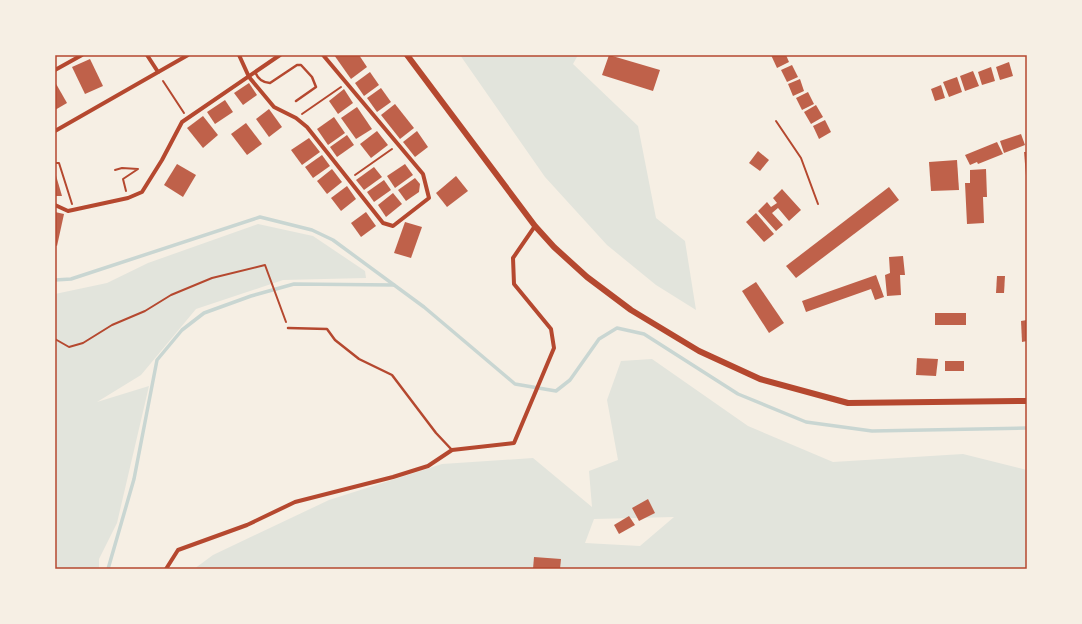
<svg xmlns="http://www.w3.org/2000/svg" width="1082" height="624" font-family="'Alegreya Sans',sans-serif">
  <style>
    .green { fill: #e2e4dc; fill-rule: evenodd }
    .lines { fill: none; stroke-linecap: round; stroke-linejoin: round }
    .stream { stroke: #c9d6d2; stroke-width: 3.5 }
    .building { fill: #bf614a }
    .path { stroke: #b5482f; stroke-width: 2 }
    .service { stroke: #b5482f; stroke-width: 2.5 }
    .minor { stroke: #b5482f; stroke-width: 4 }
    .secondary { stroke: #b5482f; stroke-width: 6 }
    .neatline { fill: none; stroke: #b5482f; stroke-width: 1.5 }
  </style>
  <rect width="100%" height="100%" fill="#f6efe4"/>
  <g class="green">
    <polygon points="460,55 578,55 573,64 638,126 656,218 685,241 696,310 656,285 607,245 545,177"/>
    <polygon points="258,224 313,236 365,271 366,278 283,280 196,309 141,375 97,402 149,386 117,523 99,559 99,569 55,569 55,294 107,283 148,263"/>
    <path d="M652,359l96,67 85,36 130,-8 64,16v99h-833l19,-14 116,-55 113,-36 91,-6 59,49 -3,-36 29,-11 -11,-60 14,-39zM674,517l-34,29 -55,-3 9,-24z"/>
  </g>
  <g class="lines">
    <g class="stream">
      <polyline points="55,280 71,279 260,217 312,230 333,240 424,307 515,384 556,391 570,380 599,339 617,328 644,334 738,394 806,422 872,431 1027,428"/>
      <polyline points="108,569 134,479 157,360 182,330 204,313 251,296 294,284 394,285"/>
    </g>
  </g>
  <g class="building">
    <polygon points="334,55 359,55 367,67 351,79"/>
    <polygon points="609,55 660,70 653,91 602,75"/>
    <polygon points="771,55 786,55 789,62 777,68"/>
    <polygon points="90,59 103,86 85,94 72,67"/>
    <polygon points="1009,62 1013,76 1000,80 996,67"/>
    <polygon points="792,65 798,77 787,82 781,70"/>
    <polygon points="991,67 995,81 982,85 978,72"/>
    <polygon points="973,71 979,86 965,91 960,76"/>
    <polygon points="370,72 379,85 364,96 355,83"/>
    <polygon points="957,77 962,92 949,97 943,82"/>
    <polygon points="800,79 804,91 793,96 788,84"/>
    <polygon points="55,82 67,103 55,110"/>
    <polygon points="249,83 257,95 243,105 234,93"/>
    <polygon points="941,85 945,98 935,101 931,89"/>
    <polygon points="381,88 391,102 377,112 367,98"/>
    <polygon points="344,89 353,103 338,114 329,101"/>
    <polygon points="808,92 814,104 802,110 796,98"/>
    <polygon points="225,100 233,112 215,124 207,112"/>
    <polygon points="395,104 414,128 400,139 381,115"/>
    <polygon points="816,105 823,117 811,124 804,112"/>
    <polygon points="357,107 372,129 356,139 341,118"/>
    <polygon points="269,109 282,127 269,137 256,119"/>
    <polygon points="203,116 218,135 203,148 187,128"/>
    <polygon points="334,117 345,133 328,145 317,129"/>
    <polygon points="825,120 831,132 819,139 813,126"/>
    <polygon points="246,123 262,144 247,155 231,134"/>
    <polygon points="377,131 388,145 371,158 360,144"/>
    <polygon points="417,131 428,147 415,157 403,142"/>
    <polygon points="1021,134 1025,145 1004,153 1000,141"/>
    <polygon points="347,135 354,145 337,157 330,147"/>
    <polygon points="309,138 320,152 302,165 291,150"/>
    <polygon points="997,142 1003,154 978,164 977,162 970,165 965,155"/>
    <polygon points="758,151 769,160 760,171 749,163"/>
    <polygon points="1024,152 1027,152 1027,176 1026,176"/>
    <polygon points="322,155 330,166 313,178 305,167"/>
    <polygon points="957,160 959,190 931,191 929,162"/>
    <polygon points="177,164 196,175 183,197 164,185"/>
    <polygon points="405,164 413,175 395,188 387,176"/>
    <polygon points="374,167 382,177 364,190 356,180"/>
    <polygon points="332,169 342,182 327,194 317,181"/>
    <polygon points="986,169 987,197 983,197 984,223 967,224 965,183 970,183 970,170"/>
    <polygon points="55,172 62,196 55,196"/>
    <polygon points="456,176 468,191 447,207 436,193"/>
    <polygon points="415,178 420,184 419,192 406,201 398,190"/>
    <polygon points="384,180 391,190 374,202 367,192"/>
    <polygon points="347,186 356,199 341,211 331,198"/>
    <polygon points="889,187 899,200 796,278 786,266"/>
    <polygon points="782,189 801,210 789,221 778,208 772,213 783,225 776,231 758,211 767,202 771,207 777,203 773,198"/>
    <polygon points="393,193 402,204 386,217 378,205"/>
    <polygon points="55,212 64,214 57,246 55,245"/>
    <polygon points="366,212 376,226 361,237 351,223"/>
    <polygon points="756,213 774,234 764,242 746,222"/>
    <polygon points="405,222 422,227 411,258 394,253"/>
    <polygon points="903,256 905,275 900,275 901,295 887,296 885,275 890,273 889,257"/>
    <polygon points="876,275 884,297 875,300 871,289 806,312 802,301"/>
    <polygon points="997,276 1005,276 1004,293 996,293"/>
    <polygon points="756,282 784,323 769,333 742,291"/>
    <rect x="935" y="313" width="31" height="12"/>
    <polygon points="1027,320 1027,341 1022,342 1021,321"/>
    <polygon points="917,358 938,359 936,376 916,375"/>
    <rect x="945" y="361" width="19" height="10"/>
    <polygon points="648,499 655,513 639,521 632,508"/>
    <polygon points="629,516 635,525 619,534 614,525"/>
    <polygon points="534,557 561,559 560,569 533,569"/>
  </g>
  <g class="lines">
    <g class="path">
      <polyline points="163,81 184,113"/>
      <polyline points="302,114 341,87"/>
      <polyline points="776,121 801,158 818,204"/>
      <polyline points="55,163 59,163 72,204"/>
      <polyline points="115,170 122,168 138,169 123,179 126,191"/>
      <polyline points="355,175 392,149"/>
      <polyline points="55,339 69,347 83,343 112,325 145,311 171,295 212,278 265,265 286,322"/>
    </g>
    <g class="service">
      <path d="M255,72c3,7 7,11 15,11l27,-18h4l11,12 4,10 -20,14"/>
      <polyline points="288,328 327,329 335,340 359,359 392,375 436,433 452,450"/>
    </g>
    <g class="minor">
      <polyline points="147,55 158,72"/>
      <polyline points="239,55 249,77 274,107 296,118 307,127 383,223 393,226 429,198 423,174 323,55"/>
      <polyline points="55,70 82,55"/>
      <polyline points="55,131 188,55"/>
      <polyline points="55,205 68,211 128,198 142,192 162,160 182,122 280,55"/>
      <polyline points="166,569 178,550 247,525 295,502 393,477 428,466 452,450 514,443 554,348 551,329 514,284 513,258 535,226"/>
    </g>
    <polyline class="secondary" points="407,55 535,226 554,247 587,277 631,310 699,351 760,379 848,403 1027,401"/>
  </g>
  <rect width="1082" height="624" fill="none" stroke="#f6efe4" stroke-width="112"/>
  <rect x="56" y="56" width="970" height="512" class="neatline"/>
</svg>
